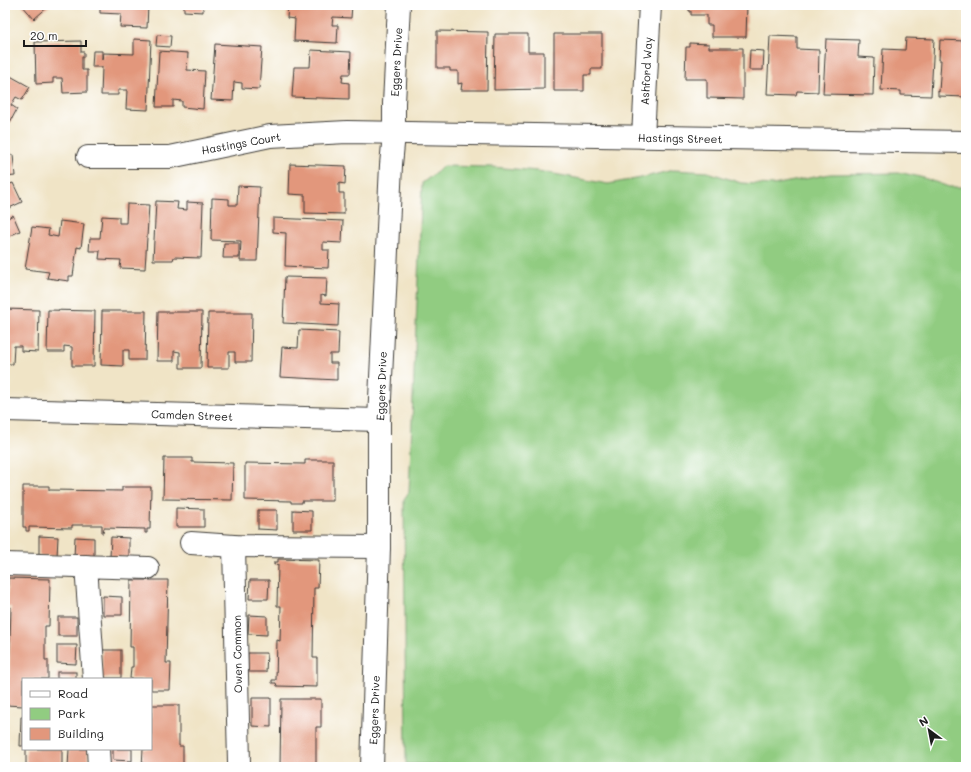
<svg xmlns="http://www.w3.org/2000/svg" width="971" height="772" font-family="Mali,sans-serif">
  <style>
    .green { fill: #91cc81; stroke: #56744e }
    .building { fill: #e2977c }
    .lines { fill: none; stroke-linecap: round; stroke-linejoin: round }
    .minor-casing { stroke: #3c3a36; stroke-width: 24 }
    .minor { stroke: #fff; stroke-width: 22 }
    .labels { text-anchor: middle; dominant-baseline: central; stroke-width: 3; stroke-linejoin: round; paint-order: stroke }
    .street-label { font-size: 11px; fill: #1c1c1c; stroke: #fff }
  </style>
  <rect width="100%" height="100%" fill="#fff"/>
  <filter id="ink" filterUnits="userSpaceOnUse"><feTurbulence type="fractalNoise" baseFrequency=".025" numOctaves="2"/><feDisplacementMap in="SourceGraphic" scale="8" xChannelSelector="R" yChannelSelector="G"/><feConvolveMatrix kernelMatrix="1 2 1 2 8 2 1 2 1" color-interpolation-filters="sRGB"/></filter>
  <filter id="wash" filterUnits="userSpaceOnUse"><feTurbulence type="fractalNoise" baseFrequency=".012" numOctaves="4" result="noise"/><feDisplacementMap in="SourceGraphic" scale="16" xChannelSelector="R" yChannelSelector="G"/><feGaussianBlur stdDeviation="0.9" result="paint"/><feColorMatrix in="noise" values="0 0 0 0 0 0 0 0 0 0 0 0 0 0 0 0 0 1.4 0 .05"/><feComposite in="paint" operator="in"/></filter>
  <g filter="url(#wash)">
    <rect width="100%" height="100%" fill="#f0e4c6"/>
    <polygon class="green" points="443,166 492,167 538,171 608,184 641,178 673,170 708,172 741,183 773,185 830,174 903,173 924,178 949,187 966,187 966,767 568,767 406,764 404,499 409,492 422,183 437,172"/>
    <g id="blocks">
      <g class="building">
        <polygon points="22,5 50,5 34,19"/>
        <polygon points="100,5 148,5 147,28 120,27 121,14 100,13"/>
        <polygon points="184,5 203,5 203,12 184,11"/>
        <polygon points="288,5 352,5 351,18 333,17 332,25 338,25 337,43 294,41 295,19 287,18"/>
        <polygon points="569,5 601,5 600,8 569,6"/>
        <polygon points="689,5 747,5 746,37 712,37 712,25 707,25 707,15 691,15 691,11 689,11"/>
        <polygon points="437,31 488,32 487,90 461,90 462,83 458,84 458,71 450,71 450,68 437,68"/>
        <polygon points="495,34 528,34 528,52 544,52 544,89 494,90"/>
        <polygon points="554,34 602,34 602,69 591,69 591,75 584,75 584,91 554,91"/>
        <polygon points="157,35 171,36 170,47 156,46"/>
        <polygon points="770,36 797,37 797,49 819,50 818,92 797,91 796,95 767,94"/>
        <polygon points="906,38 934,39 931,96 901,95 901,91 881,90 883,49 905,50"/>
        <polygon points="134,39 151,40 148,110 126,109 127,90 118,90 118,95 101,95 102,67 92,67 93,51 102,51 102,60 103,53 134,54"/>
        <polygon points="826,39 859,40 858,57 874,58 873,95 823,94"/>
        <polygon points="940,40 966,41 966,97 938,96 938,91 939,92 941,60 939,60"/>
        <polygon points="81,41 81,52 84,52 84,57 82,57 82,70 87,70 87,92 63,93 62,78 53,78 53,83 36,84 35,42"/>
        <polygon points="690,43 709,44 709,48 743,48 743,99 707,98 707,79 685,79 686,47 690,47"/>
        <polygon points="215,44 262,47 259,89 242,88 242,83 234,82 233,101 211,100"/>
        <polygon points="311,50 351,52 350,74 343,74 342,82 349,83 349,99 292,97 294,67 310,67"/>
        <polygon points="750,50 764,51 763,70 749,70"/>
        <polygon points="159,51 188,53 187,70 205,71 203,109 182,107 182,101 173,100 173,107 156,107"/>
        <polygon points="5,73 30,87 22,100 16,97 11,105 17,109 7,128 5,127"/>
        <polygon points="5,155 13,155 15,176 5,177"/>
        <polygon points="290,164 346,166 345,184 339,183 339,193 344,193 344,214 305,213 305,195 289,194"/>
        <polygon points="13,183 22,202 5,210 5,186"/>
        <polygon points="238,186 260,187 257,261 240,261 241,241 211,240 212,198 229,199 229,205 237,205"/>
        <polygon points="156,201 178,202 177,209 187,210 187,202 203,203 201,258 174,257 173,260 153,260"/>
        <polygon points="127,204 149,205 145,269 120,268 121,260 99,259 100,251 89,251 90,238 100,238 102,216 119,217 119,223 126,223"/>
        <polygon points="5,211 8,218 13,215 20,231 5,238"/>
        <polygon points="273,218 343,221 342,243 323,242 323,250 329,250 328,268 285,266 286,233 273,232"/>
        <polygon points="60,221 84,224 81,248 77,247 73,276 69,276 69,281 47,278 49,272 25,269 32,227 49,229 48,235 58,237"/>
        <polygon points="224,243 239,243 239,258 223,258"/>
        <polygon points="285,277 327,278 326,296 321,295 321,303 339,304 338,326 283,323"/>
        <polygon points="5,309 39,310 38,352 21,351 21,346 14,346 13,364 5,364"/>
        <polygon points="48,310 95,311 94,366 72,366 72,347 64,346 64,352 47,352"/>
        <polygon points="102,311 146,311 145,360 129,360 129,350 123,350 123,366 101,365"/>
        <polygon points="158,312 202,312 201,368 180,368 180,352 174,351 174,361 157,361"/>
        <polygon points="208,313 252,313 251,362 235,362 235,352 229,352 229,368 207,368"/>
        <polygon points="299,330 339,332 338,354 330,354 330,363 337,363 337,380 280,377 282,347 298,348"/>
        <polygon points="164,458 192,458 192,462 233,463 232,500 163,499"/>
        <polygon points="305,460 333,460 333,501 302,501 302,503 291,503 291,501 245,500 245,463 305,464"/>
        <polygon points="23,486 49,486 49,490 122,491 122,487 151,487 150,529 147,529 147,533 145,533 145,529 104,528 103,533 102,533 102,525 72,525 72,528 29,527 29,531 26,531 26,527 23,527"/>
        <polygon points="176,508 204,509 204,527 176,527"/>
        <polygon points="258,510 277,510 277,530 258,529"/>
        <polygon points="293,510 312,511 312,530 293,530"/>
        <polygon points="39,536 58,537 57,556 39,556"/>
        <polygon points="75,537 94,538 94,557 74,557"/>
        <polygon points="111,537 129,538 129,557 110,557"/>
        <polygon points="278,559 319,560 318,588 314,588 313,658 317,658 317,687 277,686 276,683 272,683 272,680 276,680 277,640 280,641 281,606 277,606 278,564 274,565 274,562 278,562"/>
        <polygon points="8,578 50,579 49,626 45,626 45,660 48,660 48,679 23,679 23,706 6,705 6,677 9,677 11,607 7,607"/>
        <polygon points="131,580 168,580 166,663 171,663 170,690 151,690 151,679 130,679 131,667 133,667 133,647 130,647"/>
        <polygon points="250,580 269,580 268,599 249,599"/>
        <polygon points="103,596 122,597 122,615 103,615"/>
        <polygon points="249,615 267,616 267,635 248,634"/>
        <rect x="58" y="617" width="19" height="19"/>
        <polygon points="57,645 77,645 76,664 57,663"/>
        <rect x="102" y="650" width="19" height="28"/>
        <polygon points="248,653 267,653 266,672 248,672"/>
        <rect x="57" y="672" width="19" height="7"/>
        <polygon points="252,698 271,698 271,727 252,726"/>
        <polygon points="281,699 321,699 321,727 316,727 316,767 280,767"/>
        <polygon points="151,705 179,705 179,746 183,746 183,767 142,767 143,749 151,749"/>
        <polygon points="21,717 23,717 23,746 20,746"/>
        <rect x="26" y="749" width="36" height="18"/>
        <polygon points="69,749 88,749 88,767 68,767"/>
        <polygon points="113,749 132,749 132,761 113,760"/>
      </g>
    </g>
  </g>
  <g filter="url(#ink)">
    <use href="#blocks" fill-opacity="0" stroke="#3c3a36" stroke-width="1"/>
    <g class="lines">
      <g class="minor-casing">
        <g id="minor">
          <polyline points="643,137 650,5"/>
          <polyline points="88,157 170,157 270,136 347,132 966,142"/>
          <polyline points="5,410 379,420"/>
          <polyline points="191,543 234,546 379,547"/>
          <polyline points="234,546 239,763"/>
          <polyline points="5,564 148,568"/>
          <polyline points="86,566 94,679"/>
          <polyline points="98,749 99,767"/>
          <polyline points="372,767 379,547 379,420 391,165 394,134 394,103 399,5"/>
        </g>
      </g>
      <use href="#minor" class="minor"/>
    </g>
  </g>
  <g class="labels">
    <g class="street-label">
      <text transform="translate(396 62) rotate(-87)">Eggers Drive</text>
      <text transform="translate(646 71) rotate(-87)">Ashford Way</text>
      <text transform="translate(680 138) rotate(1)">Hastings Street</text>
      <text transform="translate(241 143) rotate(-10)">Hastings Court</text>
      <text transform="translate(381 386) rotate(-88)">Eggers Drive</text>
      <text transform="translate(192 415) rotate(2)">Camden Street</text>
      <text transform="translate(237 654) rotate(-91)">Owen Common</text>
      <text transform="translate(374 710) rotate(-88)">Eggers Drive</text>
    </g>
  </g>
  <rect width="971" height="772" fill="none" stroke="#fff" stroke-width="20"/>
  <rect x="22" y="678" width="130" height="72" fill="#ffffff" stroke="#a4a4a4"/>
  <rect x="30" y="691" width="20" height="6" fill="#ffffff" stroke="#a4a4a4"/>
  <text x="58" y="698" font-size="12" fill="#1c1c1c">Road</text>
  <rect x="30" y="708" width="20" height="12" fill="#91cc81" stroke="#a4a4a4"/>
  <text x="58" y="718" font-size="12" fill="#1c1c1c">Park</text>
  <rect x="30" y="728" width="20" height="12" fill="#e2977c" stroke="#a4a4a4"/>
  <text x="58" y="738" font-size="12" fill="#1c1c1c">Building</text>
  <g transform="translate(929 730) rotate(328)" stroke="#ffffff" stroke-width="3" paint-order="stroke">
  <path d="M0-3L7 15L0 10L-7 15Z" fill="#1c1c1c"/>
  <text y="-6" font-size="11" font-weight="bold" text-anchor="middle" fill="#1c1c1c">N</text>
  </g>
  <path d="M24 40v6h62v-6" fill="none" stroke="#1c1c1c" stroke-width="2"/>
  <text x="30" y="40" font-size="12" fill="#1c1c1c" stroke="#ffffff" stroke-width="3" paint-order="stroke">20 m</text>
</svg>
